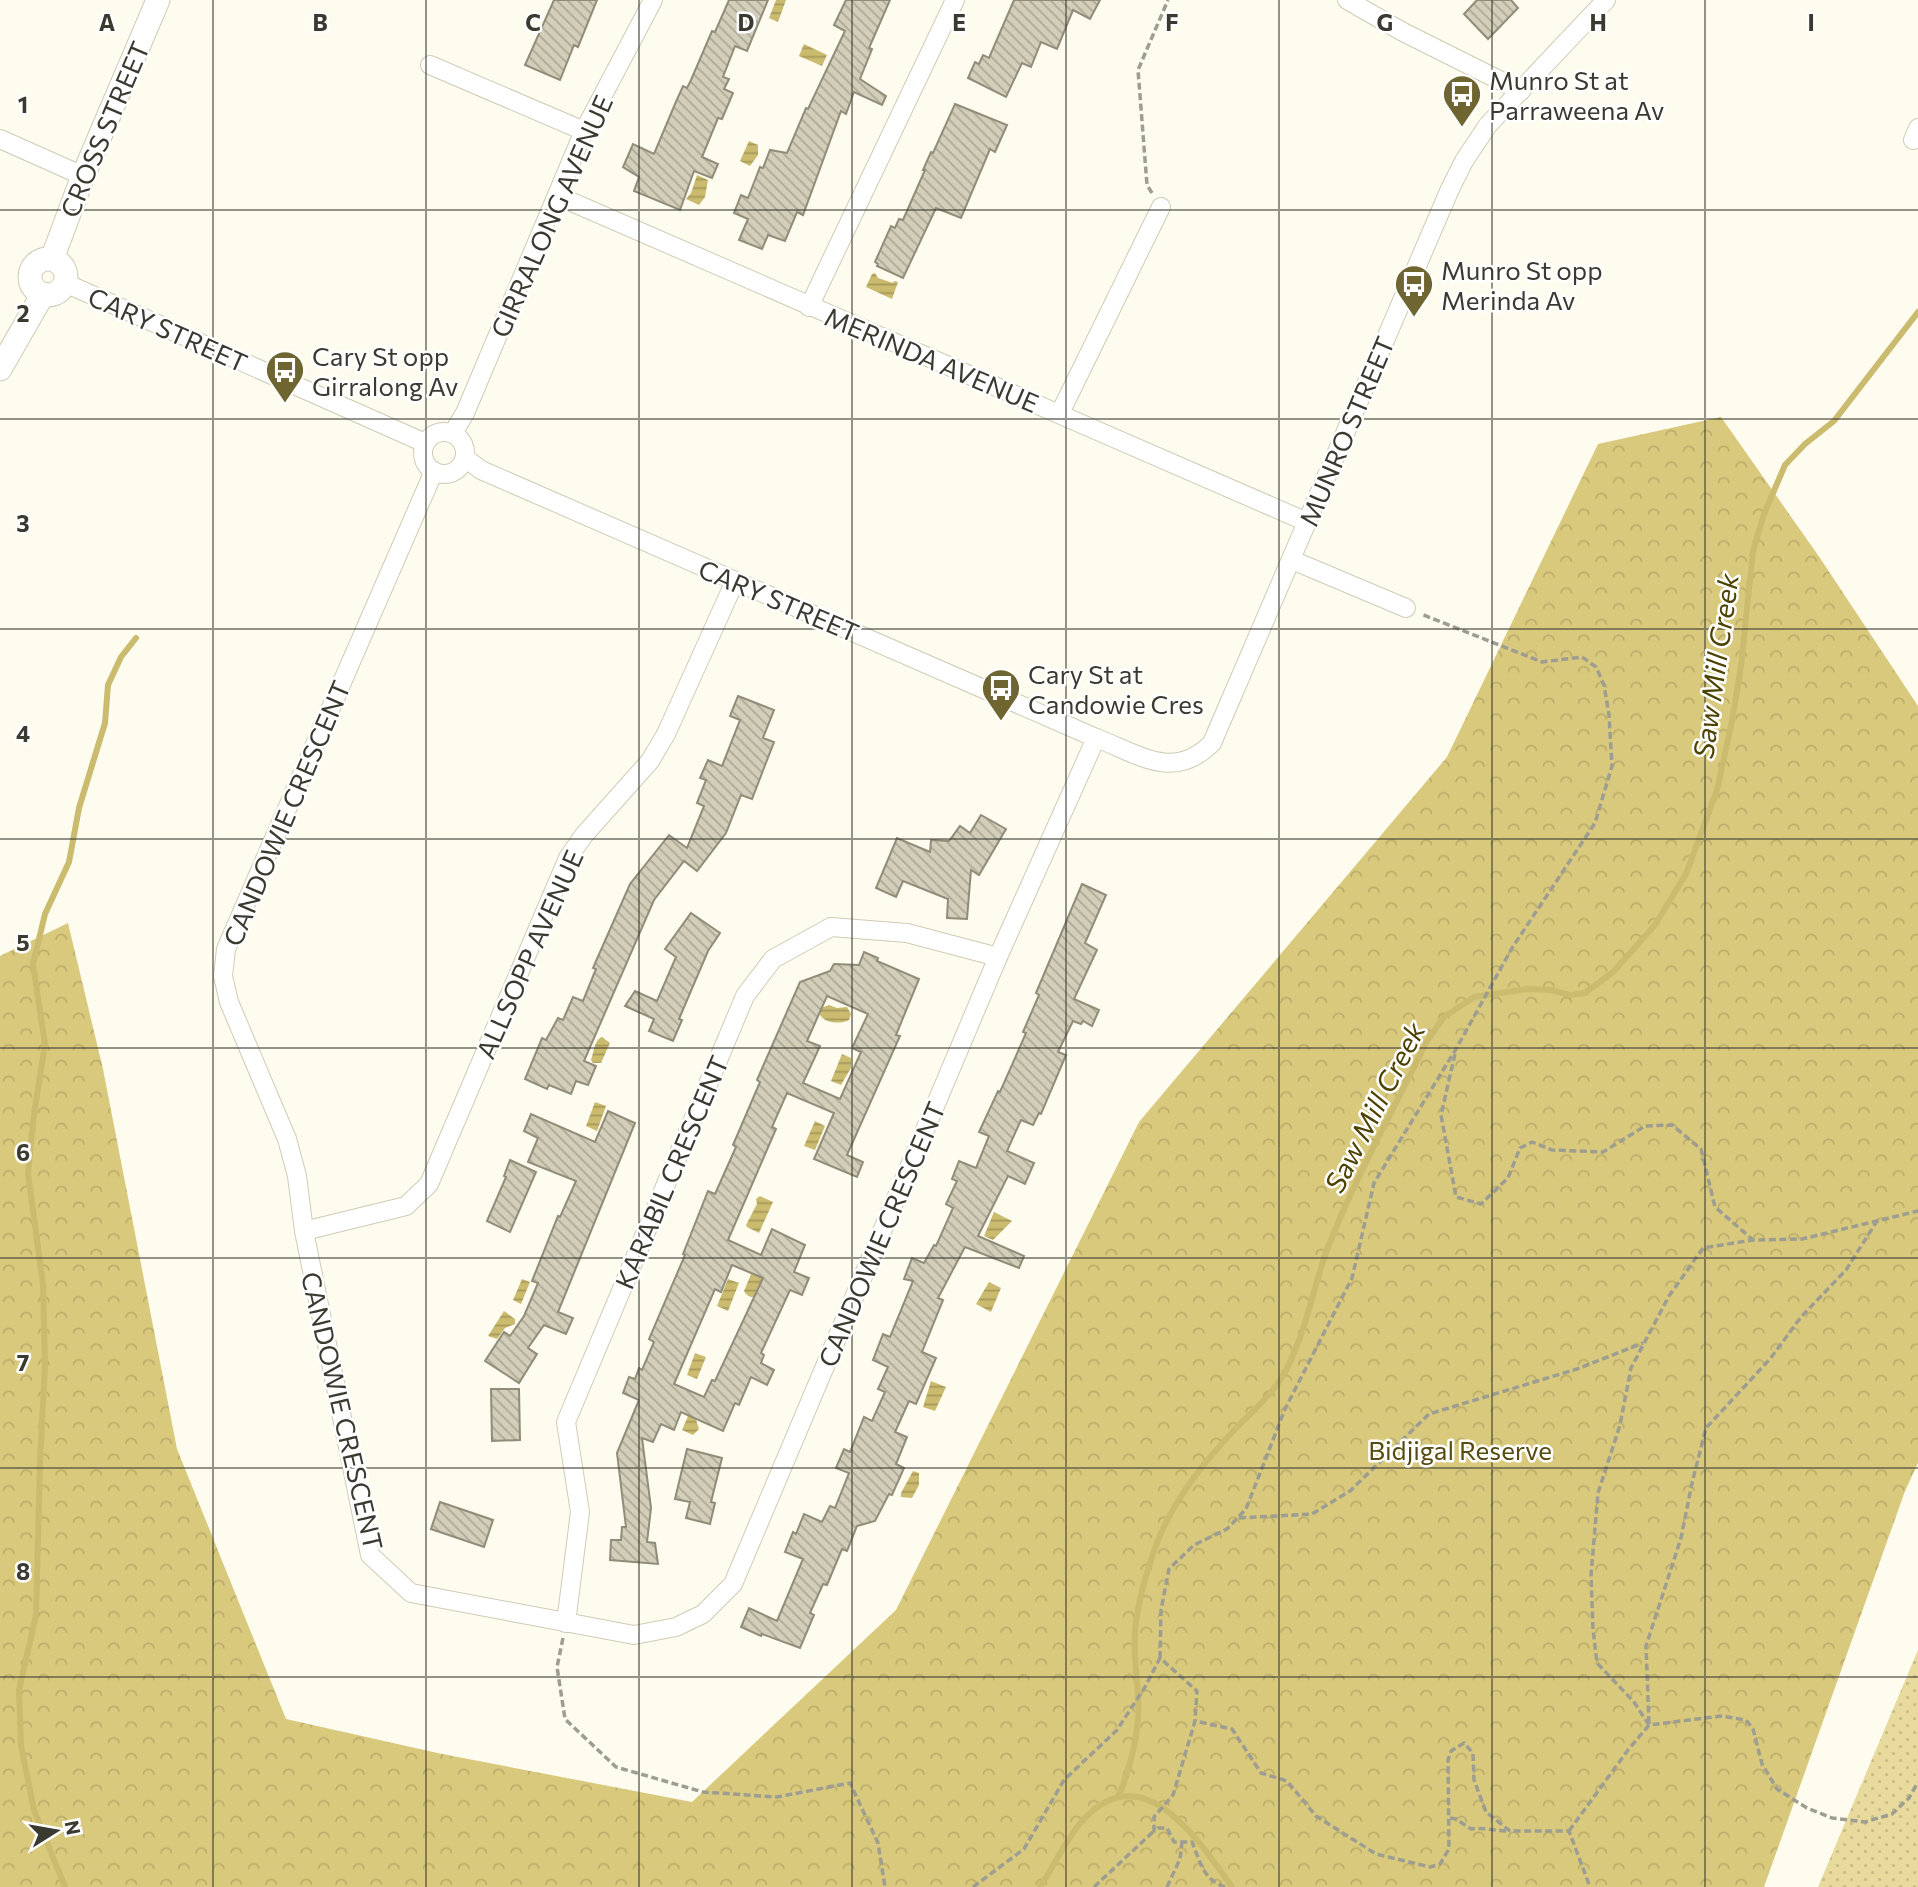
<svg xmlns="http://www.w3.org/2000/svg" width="1918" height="1887" font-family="Commissioner,sans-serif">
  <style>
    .forest { fill: url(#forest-crowns) }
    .park { fill: url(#park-dots) }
    .water { fill: url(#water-rules) }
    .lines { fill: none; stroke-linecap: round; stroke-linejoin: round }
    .stream { stroke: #cbbb6e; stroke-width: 6 }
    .building { fill: url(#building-back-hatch); stroke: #908c78; stroke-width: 2; fill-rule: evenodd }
    .minor-casing { stroke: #cfcbb6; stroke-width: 20 }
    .tertiary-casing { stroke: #cfcbb6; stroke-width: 25 }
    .path { stroke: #9e9d92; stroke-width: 3.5; stroke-dasharray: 7 3.5; stroke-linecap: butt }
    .minor { stroke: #fff; stroke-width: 18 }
    .tertiary { stroke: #fff; stroke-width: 23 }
    .grid { fill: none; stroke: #3b3a31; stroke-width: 2; stroke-opacity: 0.55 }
    .labels { text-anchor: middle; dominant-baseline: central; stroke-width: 5; stroke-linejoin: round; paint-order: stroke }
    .poi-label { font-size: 26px; fill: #3b3a31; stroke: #fff; text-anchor: start }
    .street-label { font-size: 26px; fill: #3b3a31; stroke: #fff }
    .park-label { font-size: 26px; fill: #574b0f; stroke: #fff }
    .water-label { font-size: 28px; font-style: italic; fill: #4d4201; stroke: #fff }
    .grid-label { font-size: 23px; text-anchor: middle; font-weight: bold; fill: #3b3a31; stroke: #fff; stroke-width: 5; stroke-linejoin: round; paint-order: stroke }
  </style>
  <defs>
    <pattern id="forest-crowns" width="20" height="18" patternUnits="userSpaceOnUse" patternTransform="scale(1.75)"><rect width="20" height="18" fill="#d9c97c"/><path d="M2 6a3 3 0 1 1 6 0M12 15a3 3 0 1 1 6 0" fill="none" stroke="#bbad6c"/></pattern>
    <pattern id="park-dots" width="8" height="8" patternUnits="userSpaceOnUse" patternTransform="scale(1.75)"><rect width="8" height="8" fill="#e7da9c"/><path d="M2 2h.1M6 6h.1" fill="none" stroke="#c7bc87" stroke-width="1.8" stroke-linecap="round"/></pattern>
    <pattern id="water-rules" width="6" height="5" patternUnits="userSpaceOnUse" patternTransform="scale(1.75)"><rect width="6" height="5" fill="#cbbb6e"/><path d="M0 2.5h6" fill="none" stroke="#a6995b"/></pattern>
    <pattern id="building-back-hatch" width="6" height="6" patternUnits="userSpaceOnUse" patternTransform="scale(1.75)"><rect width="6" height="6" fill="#d2ceb9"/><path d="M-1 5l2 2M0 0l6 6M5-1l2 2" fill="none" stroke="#aca897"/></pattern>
  </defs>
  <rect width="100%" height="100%" fill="#fefcef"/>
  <polygon class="forest" points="1721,417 1820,558 1918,706 1918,1463 1905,1491 1764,1887 0,1887 0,956 68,923 103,1069 177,1449 286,1719 442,1754 692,1802 896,1610 1139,1122 1447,757 1598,444"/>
  <polygon class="park" points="1918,1650 1918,1887 1818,1887"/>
  <g class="water">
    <polygon points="776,0 786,0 778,22 769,18"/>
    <polygon points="804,44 827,55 822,66 799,56"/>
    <polygon points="749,141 758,145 758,155 750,166 740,161"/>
    <polygon points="697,175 708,180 705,197 699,205 686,199 691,193"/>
    <polygon points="875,273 878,278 893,283 894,281 898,282 892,299 866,287 872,274"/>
    <path d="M829,1005l8,3 10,-1 4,7 -2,6c-8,4 -23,4 -29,-5l1,-7z"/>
    <path d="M602,1037l8,6 -9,20h-8l-2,-3c3,-8 3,-20 11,-23z"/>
    <polygon points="842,1054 851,1058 851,1068 841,1085 831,1081"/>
    <polygon points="595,1102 606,1106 597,1131 586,1126"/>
    <polygon points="815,1121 825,1126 815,1150 804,1146"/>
    <polygon points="760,1196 773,1202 759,1233 747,1227 746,1225 757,1204 756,1199"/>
    <polygon points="994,1212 1012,1221 993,1240 984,1236"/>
    <path d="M754,1267l12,5 -10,25c-6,1 -9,-1 -12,-6z"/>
    <polygon points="522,1279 530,1282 521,1304 513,1300"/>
    <polygon points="728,1279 739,1283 728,1311 717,1306"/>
    <polygon points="989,1282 1001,1288 991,1312 976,1304"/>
    <polygon points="504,1311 515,1319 515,1324 505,1328 497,1339 488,1336"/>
    <polygon points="695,1353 706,1357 697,1379 687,1375"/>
    <polygon points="931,1381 946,1387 935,1411 923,1407"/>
    <polygon points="692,1407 699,1429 693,1435 682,1430"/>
    <polygon points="913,1471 919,1473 919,1485 912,1498 901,1497 901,1493"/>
  </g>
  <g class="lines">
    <g class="stream">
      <path d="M1119,1795c10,-24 17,-50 19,-77 2,-28 -5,-56 -3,-85 2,-27 10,-56 19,-82 16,-47 49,-88 82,-123 18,-18 37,-34 49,-56 21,-39 28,-84 43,-125 28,-71 66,-138 99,-206l17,-24 30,-20 54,-8 22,1 20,5 15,-2 28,-21 42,-47 31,-51 31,-84 15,-69 9,-55 12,-115 11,-37 21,-49 20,-21 29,-23 84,-109"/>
      <polyline points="65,1887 34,1810 21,1746 19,1690 36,1615 40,1462 45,1365 43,1285 28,1173 34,1114 45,1044 33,964 45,914 69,862 79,808 105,723 108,685 121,657 136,638"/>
      <path d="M1040,1887c15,-22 26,-49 44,-68 60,-64 115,22 148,68"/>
    </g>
  </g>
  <g class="building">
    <polygon points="554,0 597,0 578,47 574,45 560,80 525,65"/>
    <polygon points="729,0 768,0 747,51 735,46 723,77 729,79 724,89 733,93 722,119 718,118 702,157 718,164 712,178 694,171 680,210 634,191 639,177 623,167 633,144 654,154 675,104 683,86 687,88 691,80 712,31 715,32"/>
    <polygon points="846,0 890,0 869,48 872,49 860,79 886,96 882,105 854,92 846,114 841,111 803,215 797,212 785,241 768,235 762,249 739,240 748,219 734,213 741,195 748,198 760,167 763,168 770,150 787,153 806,108 808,109 845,31 834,25"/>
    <polygon points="1014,0 1100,0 1090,19 1073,10 1057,49 1041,42 1031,67 1022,63 1006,97 968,78 975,62 979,64 983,55 989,58"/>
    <polygon points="1477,0 1511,0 1518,8 1488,39 1464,14"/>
    <polygon points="955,104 1007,125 995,152 990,149 961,218 936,208 903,278 877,266 878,264 875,262 891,226 895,228 899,219 903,220 925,170 923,170 931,152 933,153"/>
    <polygon points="738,696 774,710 763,738 774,742 752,799 741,795 726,833 697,871 684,861 654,900 584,1061 596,1066 588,1085 576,1081 571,1094 549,1085 547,1089 525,1079 542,1038 546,1040 558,1018 563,1020 573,997 583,1001 596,969 593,968 630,884 669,835 687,848 704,806 697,803 706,780 700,778 708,760 722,766 740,720 730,716"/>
    <polygon points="981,815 1006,829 979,875 971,870 967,919 947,918 948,899 903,881 896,897 876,888 897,838 930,852 931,840 949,841 960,826 970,833"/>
    <polygon points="1082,884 1106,895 1085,943 1097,950 1074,999 1099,1010 1092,1026 1083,1021 1081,1024 1073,1021 1058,1052 1066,1055 1041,1114 1039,1113 1033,1125 1021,1120 1007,1151 1034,1163 1025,1184 1008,1176 978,1236 1024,1256 1019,1268 965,1247 938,1298 943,1300 922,1352 936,1358 916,1404 909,1401 895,1432 907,1437 896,1464 904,1468 892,1495 889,1494 875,1521 857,1526 847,1551 842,1549 827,1585 823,1584 810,1613 814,1615 800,1648 762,1634 761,1636 741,1627 749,1608 777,1621 803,1559 785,1552 793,1532 796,1534 804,1514 822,1522 830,1506 835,1508 849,1473 836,1468 844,1449 850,1452 864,1417 872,1421 885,1392 878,1389 888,1367 873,1360 883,1334 890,1337 913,1281 904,1279 912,1258 924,1263 934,1245 936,1246 953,1208 946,1204 957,1181 952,1179 959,1161 976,1168 989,1136 979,1132 998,1091 1000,1092 1026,1033 1023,1032 1039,995 1036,993"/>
    <polygon points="691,913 720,933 708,951 679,1019 682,1020 673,1041 649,1031 654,1019 625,1006 635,991 657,1001 676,957 665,949"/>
    <path d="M864,952l14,6 -1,3 42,18 -23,56 4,1 -53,119 16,7 -6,15 -43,-18 20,-46 -47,-20 -15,34 4,2 -48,111 33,15 11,-26 33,16 -11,27 15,6 -7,17 -12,-5 -29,63 3,2 -3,8 13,7 -7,15 -16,-8 -12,28 -4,-2 -12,28 -42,-19 -7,18 -13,-6 -8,18 -11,-4 9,70 -4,34 8,1 3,21 -48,-4 1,-20h10l1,-13h4l-9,-74 22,-53 -16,-7 6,-16 6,2 4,-11 3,2 12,-28 -5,-3 36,-84 -2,-1 25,-63 7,3 21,-47 -3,-2 27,-63 -3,-2 43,-98 30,-11 4,-7 25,1zM827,996l41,18 -16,34 9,4 -21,47 -37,-16 17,-37 -13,-5zM732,1265l31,13 -48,103 -3,-1 -8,17 -30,-13 41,-95 6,3z"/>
    <polygon points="608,1111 635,1123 558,1312 573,1318 566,1334 544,1325 528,1348 537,1354 519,1383 485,1361 504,1332 510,1336 524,1316 538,1283 532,1281 558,1216 560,1217 576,1181 528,1162 538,1138 524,1131 531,1114 595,1142"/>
    <polygon points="510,1160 536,1172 510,1232 487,1221 506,1177 504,1176"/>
    <polygon points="491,1389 519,1389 520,1440 492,1441"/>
    <polygon points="687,1449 722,1458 711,1502 715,1503 710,1524 686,1518 690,1502 675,1499"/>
    <polygon points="440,1502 493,1520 484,1547 431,1529"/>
  </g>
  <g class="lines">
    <g class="minor-casing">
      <g id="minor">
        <polyline points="1347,0 1403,32 1521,91"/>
        <polyline points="430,65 584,131"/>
        <polyline points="0,139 83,176"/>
        <polyline points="1913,140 1918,128"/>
        <path d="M558,196c249,110 499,218 749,326"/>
        <polyline points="65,283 425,443"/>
        <polyline points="809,307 955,0"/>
        <polyline points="1060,413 1161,207"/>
        <circle cx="444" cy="453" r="21"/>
        <polyline points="453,433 465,413 584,131 653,0"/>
        <path d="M465,458l16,12 615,268c43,16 77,44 116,5l238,-554 14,-28 24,-36 118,-125"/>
        <polyline points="434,471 226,949 223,976 229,1002 287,1139 297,1176 304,1231 370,1555 411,1593 634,1635 676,1627 703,1614 733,1584 998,957 1096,738"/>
        <polyline points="1292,560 1406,608"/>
        <polyline points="304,1231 406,1206 429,1184 568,858 584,835 650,761 666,734 735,581"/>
        <polyline points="566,1623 580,1512 566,1422 745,996 773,959 831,927 907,933 998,957"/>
      </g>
    </g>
    <g class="tertiary-casing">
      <g id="tertiary">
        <circle cx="48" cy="277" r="18"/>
        <polyline points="52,259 83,176 158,0"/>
        <polyline points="0,369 43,294"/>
      </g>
    </g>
    <g class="path">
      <polyline points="1152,193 1147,185 1138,70 1168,0"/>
      <polyline points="1455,1054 1441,1115 1456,1197 1481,1204 1508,1178 1520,1148 1532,1142 1552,1150 1603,1152 1645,1126 1672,1125 1701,1149 1715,1207 1753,1240"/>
      <polyline points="1239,1518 1312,1514 1350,1491 1429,1414 1577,1369 1643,1343"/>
      <polyline points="563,1638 557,1667 565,1719 616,1767 703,1792 777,1797 850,1783 878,1843 885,1887"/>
      <polyline points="1160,1658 1161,1610 1169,1569 1194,1545 1227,1529 1246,1509 1285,1409 1352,1278 1374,1183 1456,1049 1512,948 1595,823 1612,766 1609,715 1604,685 1596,667 1582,657 1542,662 1421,614"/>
      <polyline points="1649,1723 1646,1646 1681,1538 1692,1483 1706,1428 1770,1359 1801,1317 1846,1270 1877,1221"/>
      <polyline points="1649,1725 1634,1702 1597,1663 1593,1629 1591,1575 1598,1493 1620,1425 1631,1368 1669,1296 1703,1248 1753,1240 1802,1239 1918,1211"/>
      <path d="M1450,1818l6,1 15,10c13,-2 23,2 37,2"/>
      <polyline points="1569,1831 1628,1750 1649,1725 1721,1716 1746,1720 1753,1729 1762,1764 1777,1789 1807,1808 1832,1818 1865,1822 1892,1814 1909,1798 1918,1782"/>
      <polyline points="973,1887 1024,1849 1064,1780 1117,1730 1145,1687 1160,1658 1197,1691 1195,1721"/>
      <polyline points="1094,1887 1154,1831"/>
      <polyline points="1167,1887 1180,1859 1182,1842"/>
      <path d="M1225,1887c-22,-7 -25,-26 -33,-45h-18l-7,-14h-9l-4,3v-14l19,-22 22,-74 37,8 29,44 26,8 29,35 60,38 54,13 10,-3 9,-15 -1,-89 3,-9 13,-8 9,10 1,27 12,32 24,19h59l21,56"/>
    </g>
    <use href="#minor" class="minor"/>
    <use href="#tertiary" class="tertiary"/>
  </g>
  <path class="grid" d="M213,0v1887M426,0v1887M639,0v1887M852,0v1887M1066,0v1887M1279,0v1887M1492,0v1887M1705,0v1887M0,210h1918M0,419h1918M0,629h1918M0,839h1918M0,1048h1918M0,1258h1918M0,1468h1918M0,1677h1918"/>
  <defs>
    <g id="bus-pin" transform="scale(2.0125)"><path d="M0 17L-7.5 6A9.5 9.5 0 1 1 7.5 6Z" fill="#6f6531" stroke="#fff"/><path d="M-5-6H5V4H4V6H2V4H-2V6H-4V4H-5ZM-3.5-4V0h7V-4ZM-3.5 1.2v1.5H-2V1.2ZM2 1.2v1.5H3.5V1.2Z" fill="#fff"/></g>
  </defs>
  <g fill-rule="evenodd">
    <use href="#bus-pin" x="1462" y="94"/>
    <use href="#bus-pin" x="1414" y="284"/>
    <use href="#bus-pin" x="285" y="370"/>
    <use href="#bus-pin" x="1001" y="688"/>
  </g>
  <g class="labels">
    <g class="poi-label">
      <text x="1489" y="79">Munro St at<tspan x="1489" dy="30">Parraweena Av</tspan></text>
      <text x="1441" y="269">Munro St opp<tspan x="1441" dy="30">Merinda Av</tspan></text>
      <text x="312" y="355">Cary St opp<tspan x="312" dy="30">Girralong Av</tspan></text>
      <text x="1028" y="673">Cary St at<tspan x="1028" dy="30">Candowie Cres</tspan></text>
    </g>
    <g class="street-label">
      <text transform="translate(104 129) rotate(-67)">CROSS STREET</text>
      <text transform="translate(551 216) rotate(-66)">GIRRALONG AVENUE</text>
      <text transform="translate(168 329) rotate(24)">CARY STREET</text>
      <text transform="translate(932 359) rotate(23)">MERINDA AVENUE</text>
      <text transform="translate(1346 431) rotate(-67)">MUNRO STREET</text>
      <text transform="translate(779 600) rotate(23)">CARY STREET</text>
      <text transform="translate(286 813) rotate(-67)">CANDOWIE CRESCENT</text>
      <text transform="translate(529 954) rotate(-66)">ALLSOPP AVENUE</text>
      <text transform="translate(671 1172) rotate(-67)">KARABIL CRESCENT</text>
      <text transform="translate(881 1234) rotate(-67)">CANDOWIE CRESCENT</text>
      <text transform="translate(343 1411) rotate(77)">CANDOWIE CRESCENT</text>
    </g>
    <g class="park-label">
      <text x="1460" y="1449">Bidjigal Reserve</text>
    </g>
    <g class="water-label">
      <text transform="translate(1715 666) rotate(-82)">Saw Mill Creek</text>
      <text transform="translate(1374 1107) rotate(-63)">Saw Mill Creek</text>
    </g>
  </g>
  <g class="grid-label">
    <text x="107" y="31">A</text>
    <text x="320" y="31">B</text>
    <text x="533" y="31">C</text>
    <text x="746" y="31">D</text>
    <text x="959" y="31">E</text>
    <text x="1172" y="31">F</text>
    <text x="1385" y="31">G</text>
    <text x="1598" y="31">H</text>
    <text x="1811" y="31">I</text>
    <text x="23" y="113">1</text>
    <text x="23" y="322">2</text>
    <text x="23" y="532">3</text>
    <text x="23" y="742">4</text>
    <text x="23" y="951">5</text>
    <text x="23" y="1161">6</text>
    <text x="23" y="1371">7</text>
    <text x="23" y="1580">8</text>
  </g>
  <g transform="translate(56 1831) rotate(79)" stroke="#ffffff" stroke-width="5" paint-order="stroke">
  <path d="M0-5L12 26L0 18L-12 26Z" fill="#3b3a31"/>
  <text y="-10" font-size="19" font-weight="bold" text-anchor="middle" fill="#3b3a31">N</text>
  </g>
</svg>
